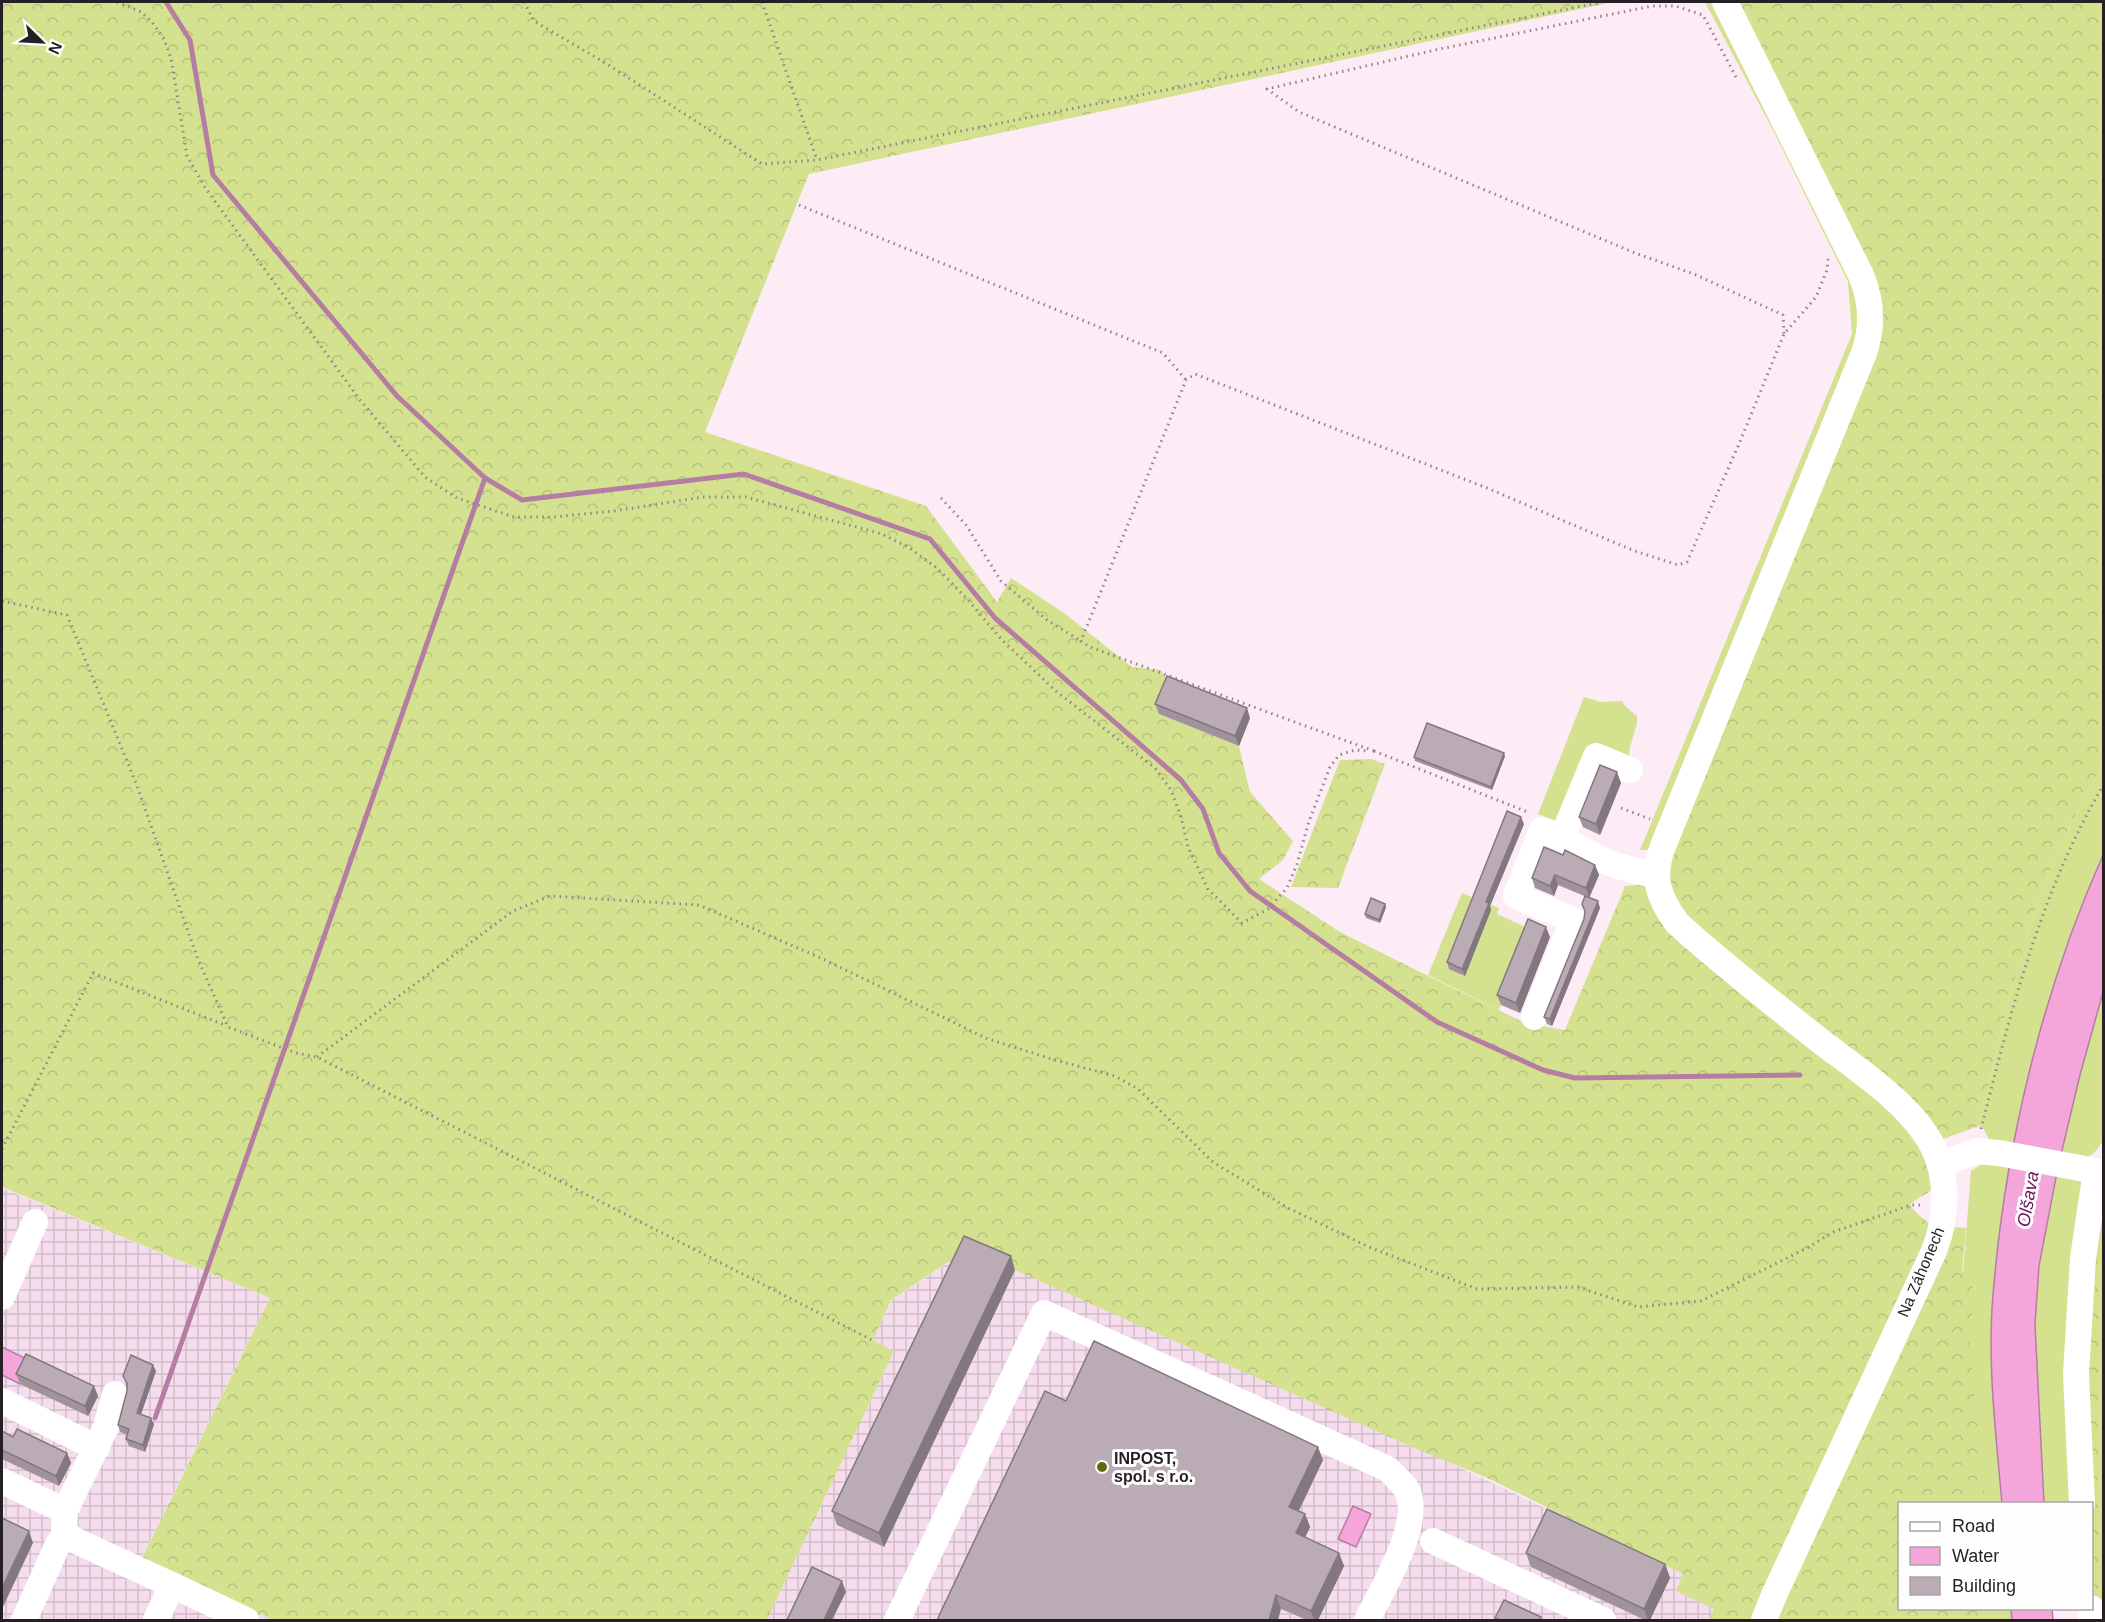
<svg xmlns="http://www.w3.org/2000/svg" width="2105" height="1622" font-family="Arial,sans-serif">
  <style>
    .industrial { fill: url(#industrial-grid) }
    .grass { fill: #d4e290 }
    .forest { fill: url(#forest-crowns) }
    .water { fill: #f4a5da; stroke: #b67da3; stroke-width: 1.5 }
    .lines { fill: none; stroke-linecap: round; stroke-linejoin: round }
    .stream { stroke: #b67da3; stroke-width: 5 }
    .path { stroke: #91858c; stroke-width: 3; stroke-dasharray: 1.5 4.5; stroke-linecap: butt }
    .minor { stroke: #fff; stroke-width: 26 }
    .wall { fill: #a1939c }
    .shaded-wall { fill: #83787f }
    .building { fill: #bbabb5; stroke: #83787f; stroke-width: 1.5 }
    .poi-dot { fill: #606a10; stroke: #fefefe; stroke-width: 2 }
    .labels { text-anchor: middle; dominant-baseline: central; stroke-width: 6; stroke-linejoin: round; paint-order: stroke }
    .street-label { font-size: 16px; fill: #261f23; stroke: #fefefe }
    .poi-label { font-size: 16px; font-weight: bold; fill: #261f23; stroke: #fefefe; text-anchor: start }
    .water-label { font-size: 18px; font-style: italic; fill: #6d1158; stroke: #fefefe }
  </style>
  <defs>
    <pattern id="industrial-grid" width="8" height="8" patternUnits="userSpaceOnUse" patternTransform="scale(1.5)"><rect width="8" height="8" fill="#f6dded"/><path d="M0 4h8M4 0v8" fill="none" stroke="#d3bdcb"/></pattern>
    <pattern id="forest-crowns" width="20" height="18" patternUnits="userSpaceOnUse" patternTransform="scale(1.5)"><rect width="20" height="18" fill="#d4e290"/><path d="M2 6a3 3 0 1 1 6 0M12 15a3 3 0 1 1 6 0" fill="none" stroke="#b6c17c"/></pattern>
  </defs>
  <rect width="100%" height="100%" fill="#fdebf6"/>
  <g class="industrial">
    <polygon points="2,1188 270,1298 141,1559 273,1620 2,1620"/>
    <polygon points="969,1249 1419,1448 1684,1574 1676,1591 1715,1609 1709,1620 767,1620 894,1351 872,1340 892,1300"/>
  </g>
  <g class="grass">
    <polygon points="1705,2 1717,2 1845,255 1864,321 1655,850 1640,850 1852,334 1848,282 1774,132"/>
    <polygon points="1584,697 1601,702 1622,701 1625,706 1637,716 1637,723 1630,747 1628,765 1558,822 1538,814"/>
    <path d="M2103,763v92l-36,90 -25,81 -22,85 -7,40 -23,-10 -7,-13 -4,-2c24,-97 43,-199 86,-290 12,-25 26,-49 38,-73z"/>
    <polygon points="1462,893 1499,908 1497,914 1532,930 1499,1010 1428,975"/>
    <path d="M2103,992v148c-11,21 -22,20 -43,20l20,-85z"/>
    <path d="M1989,1160l22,2c-11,62 -21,127 -20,191 1,50 6,100 11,150l-47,1 4,-181 12,-152z"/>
    <path d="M2058,1167l12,2 15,14 -8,320 -33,1c-3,-60 -10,-119 -9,-179 1,-53 11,-106 23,-158z"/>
    <polygon points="1963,1609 2011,1609 2012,1620 1964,1620"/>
  </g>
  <g class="forest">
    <path d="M2,2h1611l-804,172 -104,258 221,74 71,96 14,-24 53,35 68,54 29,3 10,16 -12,28 80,32 11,46 43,49 -10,19 -24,19 81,53 74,37 111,54 40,7 60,-144 22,-2 268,248 21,53c-7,10 -18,11 -26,20 6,9 20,21 31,22 9,1 17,0 25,1l-4,43 11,17 3,14 -5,16 -1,28 5,65 4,11 -5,15 10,55 -2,11 -82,1v104l78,1 1,11h-270l5,-11 -38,-18 7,-17 -198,-97 -66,-27 -451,-201 -77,51 -18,40 21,11 -127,269h-494l-132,-60 129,-262 -268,-111z"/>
    <path d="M1732,2h371v761c-12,24 -26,48 -38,73 -43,91 -62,193 -86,290l-36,13h-3l-252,-215 -17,-27 -3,-48 208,-515z"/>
    <polygon points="1371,759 1385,764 1338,888 1291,887 1340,760"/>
    <polygon points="2103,1184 2103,1620 2096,1620 2092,1574 2092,1504 2079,1378"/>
  </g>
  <g class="water">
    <path d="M2103,855v137l-23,83 -22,92 -19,99 -4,59 9,178 -42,1c-6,-70 -15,-140 -9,-209 12,-149 49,-303 110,-440z"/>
    <polygon points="2,1347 31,1361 20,1384 2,1375"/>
    <polygon points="1353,1506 1371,1514 1356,1547 1338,1539"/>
    <polygon points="2011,1609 2052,1609 2053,1620 2012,1620"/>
  </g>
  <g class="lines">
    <g class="stream">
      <polyline points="166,2 190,40 213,175 397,396 485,478 522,500 744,474 930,539 995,618 1181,780 1203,809 1219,853 1250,891 1437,1022 1543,1070 1575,1078 1800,1075"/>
      <polyline points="155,1418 485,478"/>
    </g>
    <g class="path">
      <polyline points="117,2 141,12 152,22 164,39 171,58 187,156 206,189 360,400 425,477 457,498 514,517 553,517 614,511 703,497 746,497 882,534 908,547 937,568 968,600 1002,640 1057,692 1155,768 1171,790 1181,817 1188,847 1208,889 1242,923 1268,909 1287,888 1297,864 1309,821 1330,767 1339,755 1355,750 1368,751"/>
      <polyline points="524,2 534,21 607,64 762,164 817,160 1602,2"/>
      <polyline points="762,2 817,160"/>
      <polyline points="1736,77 1703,15 1675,6 1652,6 1435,50 1267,89 1299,112 1635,253 1694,274 1783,315 1784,334"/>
      <polyline points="799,205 1163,353 1186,380"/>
      <polyline points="941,498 966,525 1001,581 1047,620 1081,641"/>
      <polyline points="2,601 67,615 136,783 197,957 228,1027 296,1053 317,1057 872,1340"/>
      <polyline points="1374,751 1090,647 1081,641 1186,380 1195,374 1487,488 1632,550 1678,565 1687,562 1739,444 1784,334 1816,297 1827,270 1828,259"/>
      <polyline points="1374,751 1530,813"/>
      <polyline points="1621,808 1650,819"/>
      <polyline points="317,1057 513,911 550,896 699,905 823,959 988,1039 1055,1060 1115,1076 1138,1089 1213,1162 1288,1208 1369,1247 1477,1289 1578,1287 1638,1307 1701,1301 1809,1247 1833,1232 1911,1205 1924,1205"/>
      <path d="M1981,1129c30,-118 60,-239 123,-345"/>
      <polyline points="2,1149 93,973 227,1026"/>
    </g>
    <g class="minor">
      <path d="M1725,2l136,273c11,26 12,52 3,78l-201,493c-12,31 -5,51 14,77 45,41 94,79 142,117 36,28 91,63 113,105 17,32 15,73 2,106l-159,342 -11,27"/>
      <polyline points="1562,838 1596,756 1630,770"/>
      <path d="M1534,1017l39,-97 -57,-24 26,-66c19,7 36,18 55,27 18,10 39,14 59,18"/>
      <polyline points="1940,1164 1977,1151 1999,1153 2096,1171 2083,1258 2076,1374 2082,1504"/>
      <polyline points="2,1297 35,1222"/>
      <polyline points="2,1401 97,1448"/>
      <polyline points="2,1481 65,1511 106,1427 115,1394"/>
      <polyline points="65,1511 64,1530 72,1539 172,1585 156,1620"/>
      <polyline points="1433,1541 1603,1620"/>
      <polyline points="172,1585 246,1620"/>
      <polyline points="2091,1608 2092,1620"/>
      <polyline points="24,1620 58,1544 67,1535"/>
      <path d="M897,1620l147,-307 344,156c5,6 15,14 19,21 16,33 -25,100 -40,130"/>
    </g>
  </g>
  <g class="wall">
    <polygon points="1155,704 1250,718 1239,746 1159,714"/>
    <polygon points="1505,756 1492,790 1415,761 1414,757"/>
    <polygon points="1621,783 1600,835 1583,827 1579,817"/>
    <polygon points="1524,824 1490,906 1491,910 1465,976 1449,969 1447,962"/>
    <polygon points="1563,855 1595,865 1599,875 1589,898 1558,885 1554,896 1535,888 1532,878"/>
    <polygon points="1385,904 1386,907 1380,923 1366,918 1365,914"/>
    <polygon points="1582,904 1600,908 1552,1026 1547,1024 1544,1017 1584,919 1585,912"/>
    <polygon points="1550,937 1520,1013 1501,1005 1497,995"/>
    <polygon points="1015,1270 884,1547 837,1525 832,1511"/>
    <polygon points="156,1371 141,1414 154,1424 145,1452 129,1446 126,1439 128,1435 120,1432 118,1425 127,1391 127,1386 123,1376"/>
    <polygon points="16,1374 98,1396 88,1416 20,1384"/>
    <polygon points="1066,1401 1323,1460 1299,1511 1305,1514 1310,1527 1305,1537 1339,1553 1344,1566 1318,1620 1307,1620 1281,1609"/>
    <polygon points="2,1431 13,1437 67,1453 71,1463 59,1486 2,1459"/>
    <polygon points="1526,1553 1665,1564 1670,1578 1650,1620 1645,1620 1531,1567"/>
  </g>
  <g class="shaded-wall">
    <polygon points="1247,708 1250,718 1239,746 1235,736"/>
    <polygon points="1504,753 1505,756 1492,790 1491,787"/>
    <polygon points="1617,772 1621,783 1600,835 1596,824"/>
    <polygon points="1521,817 1524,824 1490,906 1491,910 1465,976 1462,969 1486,902"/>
    <polygon points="1595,865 1599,875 1589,898 1586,888"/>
    <polygon points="1555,875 1558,885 1554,896 1550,886"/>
    <polygon points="1598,901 1600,908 1552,1026 1550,1019"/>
    <polygon points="1385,904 1386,907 1380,923 1379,920"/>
    <polygon points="1546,927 1550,937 1520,1013 1516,1003"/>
    <polygon points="1011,1256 1015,1270 884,1547 879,1533"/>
    <polygon points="153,1365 156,1371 139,1420 137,1413"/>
    <polygon points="94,1386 98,1396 88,1416 85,1406"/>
    <polygon points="151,1418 154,1424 145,1452 143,1445"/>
    <polygon points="1318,1447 1323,1460 1294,1520 1289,1507"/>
    <polygon points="67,1453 71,1463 59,1486 56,1476"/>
    <polygon points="1305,1514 1310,1527 1301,1546 1296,1533"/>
    <polygon points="29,1531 33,1543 2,1609 2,1588"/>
    <polygon points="1339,1553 1344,1566 1318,1620 1314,1620 1311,1611"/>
    <polygon points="1665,1564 1670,1578 1650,1620 1648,1620 1644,1609"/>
    <polygon points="842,1581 846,1592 832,1620 824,1620"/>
    <polygon points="1276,1595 1281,1609 1278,1620 1269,1620"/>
  </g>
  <g class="building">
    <polygon points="1167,676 1247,708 1235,736 1155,704"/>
    <polygon points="1427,723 1504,753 1491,787 1414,757"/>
    <polygon points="1600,765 1617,772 1596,824 1579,817"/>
    <polygon points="1507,811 1521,817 1486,902 1489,903 1462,969 1447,962"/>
    <polygon points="1544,847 1563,855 1565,850 1595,865 1586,888 1555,875 1550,886 1532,878"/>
    <polygon points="1585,896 1598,901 1550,1019 1544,1017 1584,919 1585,911 1582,904"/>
    <polygon points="1371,898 1385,904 1379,920 1365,914"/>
    <polygon points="1528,919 1546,927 1516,1003 1497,995"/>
    <polygon points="964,1236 1011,1256 879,1533 832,1511"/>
    <polygon points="1094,1341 1318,1447 1289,1507 1305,1514 1296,1533 1339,1553 1311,1611 1276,1595 1269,1620 937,1620 1045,1391 1066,1401"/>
    <polygon points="26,1354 94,1386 85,1406 16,1374"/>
    <polygon points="131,1355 153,1365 137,1413 151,1418 143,1445 126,1439 129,1429 118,1425 127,1391 127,1383 123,1376"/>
    <polygon points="17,1429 67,1453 56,1476 2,1450 2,1431 13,1437"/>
    <polygon points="1547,1509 1665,1564 1644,1609 1526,1553"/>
    <polygon points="2,1518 29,1531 2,1588"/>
    <polygon points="812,1567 842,1581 824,1620 787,1620"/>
    <polygon points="1504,1600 1541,1617 1540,1620 1501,1620 1495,1618"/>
  </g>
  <circle class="poi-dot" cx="1102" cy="1467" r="6"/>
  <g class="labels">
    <g class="street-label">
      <text transform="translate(1921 1272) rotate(-67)">Na Záhonech</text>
    </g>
    <g class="poi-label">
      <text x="1114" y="1458">INPOST,<tspan x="1114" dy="18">spol. s r.o.</tspan></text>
    </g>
    <g class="water-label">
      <text transform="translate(2028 1199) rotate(-80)">Olšava</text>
    </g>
  </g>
  <rect width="2105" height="1622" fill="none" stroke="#261f23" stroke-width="6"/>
  <rect x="1898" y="1502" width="195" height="108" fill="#fefefe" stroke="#a8a5a6" stroke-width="1.5"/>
  <rect x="1910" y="1522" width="30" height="9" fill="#ffffff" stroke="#a8a5a6" stroke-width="1.5"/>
  <text x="1952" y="1532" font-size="18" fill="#261f23">Road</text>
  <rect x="1910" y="1547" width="30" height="18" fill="#f4a5da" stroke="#a8a5a6" stroke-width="1.5"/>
  <text x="1952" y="1562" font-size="18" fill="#261f23">Water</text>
  <rect x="1910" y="1577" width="30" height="18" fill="#bbabb5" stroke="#a8a5a6" stroke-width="1.5"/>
  <text x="1952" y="1592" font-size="18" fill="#261f23">Building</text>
  <g transform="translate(42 42) rotate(114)" stroke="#fefefe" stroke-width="4.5" paint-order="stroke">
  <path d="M0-4.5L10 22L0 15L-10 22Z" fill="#261f23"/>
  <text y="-9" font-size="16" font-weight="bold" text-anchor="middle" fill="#261f23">N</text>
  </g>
</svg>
